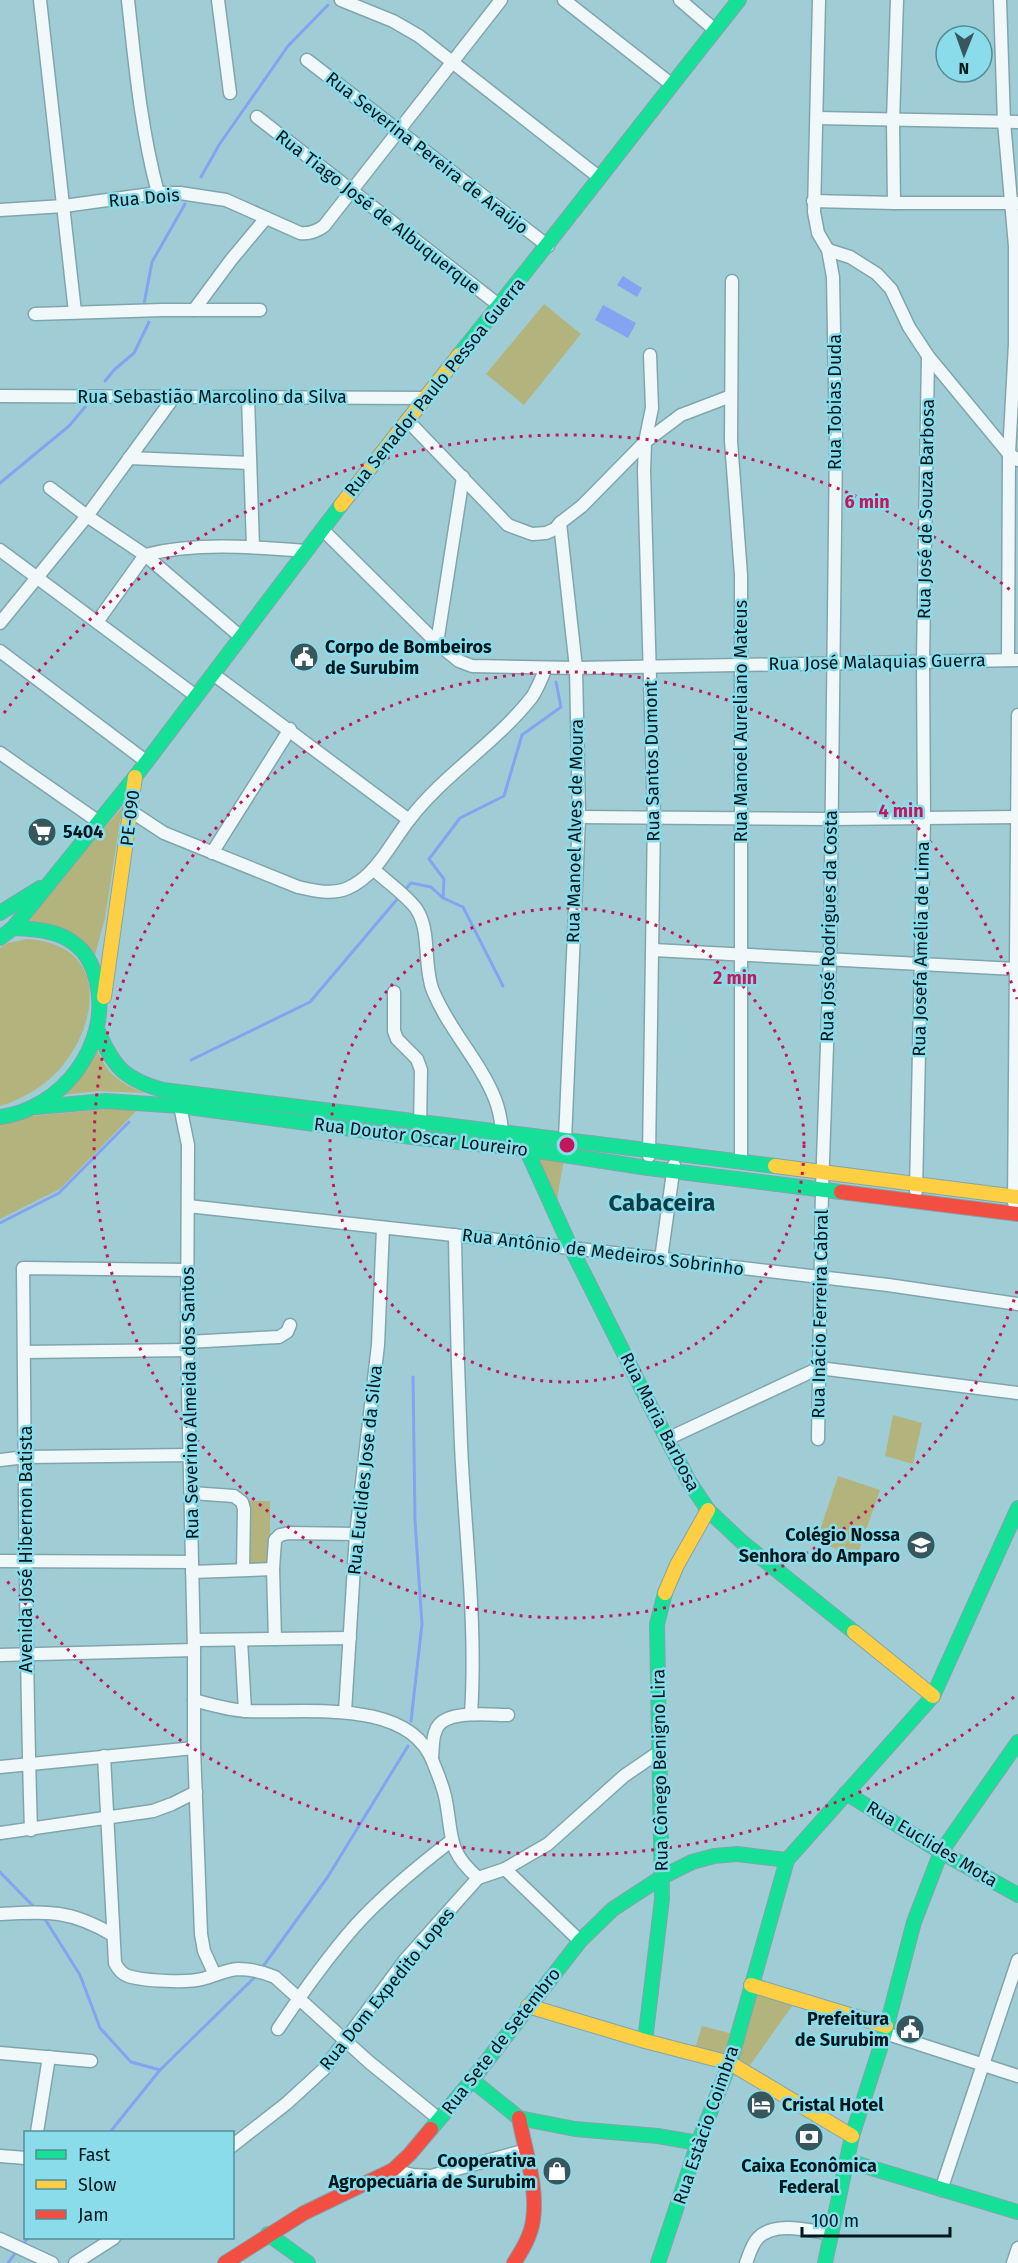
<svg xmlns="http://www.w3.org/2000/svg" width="1018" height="2263" font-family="'Fira Sans',sans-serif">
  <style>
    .green { fill: #b3b47d }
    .water { fill: #83a4f0 }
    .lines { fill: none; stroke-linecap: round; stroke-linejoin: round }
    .stream { stroke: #83a4f0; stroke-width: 3 }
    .street-casing { stroke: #81a5ac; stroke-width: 15 }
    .fast-casing { stroke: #81a5ac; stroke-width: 16 }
    .slow-casing { stroke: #81a5ac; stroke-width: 16 }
    .jam-casing { stroke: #81a5ac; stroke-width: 16 }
    .street { stroke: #f1f8f9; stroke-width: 12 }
    .fast { stroke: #16e098; stroke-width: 14 }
    .slow { stroke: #ffcf43; stroke-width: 14 }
    .jam { stroke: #f24e42; stroke-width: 14 }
    .ring { fill: none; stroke: #c2185b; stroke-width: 3; stroke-dasharray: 3 6 }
    .labels { text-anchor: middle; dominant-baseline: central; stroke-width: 5; stroke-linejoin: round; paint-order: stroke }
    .street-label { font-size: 18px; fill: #00171b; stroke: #8adceb }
    .poi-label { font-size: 18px; font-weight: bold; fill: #00171b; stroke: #8adceb; text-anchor: start }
    .district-label { font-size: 24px; font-weight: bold; fill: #103d45; stroke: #8adceb }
    .centre { fill: #c2185b; stroke: #8adceb; stroke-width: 3 }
    .ring-label { font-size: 18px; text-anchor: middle; font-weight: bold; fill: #c2185b; stroke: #8adceb; stroke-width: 5; stroke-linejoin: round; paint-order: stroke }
  </style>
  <rect width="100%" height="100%" fill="#a0cdd5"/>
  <g class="green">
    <polygon points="544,304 581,334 524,405 486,374"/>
    <polygon points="125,804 120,821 105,918 95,955 23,923"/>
    <path d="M27,939c82,5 74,84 31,132 -15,16 -37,29 -58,35v-158l8,-5z"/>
    <path d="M96,1046c8,26 24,38 49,47l-46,-2 -37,4z"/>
    <polygon points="141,1106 60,1189 0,1219 0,1123 9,1118"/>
    <polygon points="535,1156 564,1159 557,1200"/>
    <polygon points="893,1415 922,1423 913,1464 885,1456"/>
    <polygon points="838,1476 880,1490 857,1556 816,1542"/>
    <polygon points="249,1501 270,1501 270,1563 248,1562"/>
    <polygon points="754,1989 795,2002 748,2068 731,2063"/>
    <polygon points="702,2026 733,2034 726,2055 695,2048"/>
  </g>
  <g class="water">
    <polygon points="623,276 642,288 637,297 617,285"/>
    <polygon points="603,305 636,323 628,338 595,320"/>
  </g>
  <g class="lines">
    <g class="stream">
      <polyline points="201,177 219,145 288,46 328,5"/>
      <polyline points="144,304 152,262 185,204"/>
      <polyline points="105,381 114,370 134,353 149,322"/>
      <polyline points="0,483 69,426 85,407"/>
      <polyline points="403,892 411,883 431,887 443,898 444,879 429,859 460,818 504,796 522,735 561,707 556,682"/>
      <polyline points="443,898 463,907 503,986"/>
      <polyline points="191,1060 310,1002 399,897"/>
      <polyline points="0,1223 59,1193 129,1122"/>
      <polyline points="411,1721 422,1624 415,1521 413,1377"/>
      <polyline points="0,1872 35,1908"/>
      <polyline points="43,1916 80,1975 100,2028 131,2062 160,2070"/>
      <polyline points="264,1965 327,1878 408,1746"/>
      <polyline points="110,2132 160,2070 255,1977"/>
      <polyline points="21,2246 28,2238"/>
      <polyline points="8,2263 17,2251"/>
    </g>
    <g class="street-casing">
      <g id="street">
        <polyline points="40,0 75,312"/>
        <path d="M128,0c7,65 13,130 30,193"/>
        <polyline points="218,0 230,93"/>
        <polyline points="341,0 393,21 419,36 600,178"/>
        <polyline points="564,0 671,84"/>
        <polyline points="680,0 715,30"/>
        <polyline points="1000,0 1004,122 1015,246 1015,344 1009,454 1008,660"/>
        <polyline points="307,60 548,246"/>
        <polyline points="257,117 500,306"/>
        <polyline points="817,118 1018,122"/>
        <polyline points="813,201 894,203 1018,203"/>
        <polyline points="894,203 893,121 897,0"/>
        <path d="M0,210l64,-4 94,-13h22l46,7 74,33c9,1 16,-1 24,-7l177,-226"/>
        <polyline points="828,250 850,257 877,274 891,289 909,327 928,356 1009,454 1018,460"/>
        <polyline points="732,281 731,441 741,575 741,1162"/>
        <polyline points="194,310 231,260 266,218"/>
        <polyline points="35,314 162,310 260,310"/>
        <polyline points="0,396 425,398"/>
        <polyline points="248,397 253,547"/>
        <polyline points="407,420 508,525 532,534 546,533 555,529 560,523 582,506 645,442 681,415 731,396"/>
        <polyline points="129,458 250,463"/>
        <polyline points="50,488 87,516 145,555 241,637"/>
        <polyline points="560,523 576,668 579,817 565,1140"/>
        <polyline points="322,529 437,643 459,661 472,666 576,668 1018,660"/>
        <polyline points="0,550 196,696"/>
        <path d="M97,622l48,-67c51,-13 108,-8 160,-4"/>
        <polyline points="0,623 87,516 174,397"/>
        <polyline points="437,643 463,477"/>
        <polyline points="0,651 147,762"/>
        <polyline points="213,674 409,820"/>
        <polyline points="0,753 99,822"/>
        <path d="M132,812l32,21 134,54c17,4 34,8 50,1 29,-13 42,-44 61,-68 35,-46 87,-77 123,-123 6,-9 10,-20 14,-29"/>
        <polyline points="579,817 832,819 1018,817"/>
        <polyline points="212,853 290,729"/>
        <path d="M373,869c12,11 37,29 44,41 14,22 6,56 16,81 16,39 47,70 62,108 4,10 6,21 7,32"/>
        <polyline points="653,950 1016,969"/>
        <polyline points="394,992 394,1031 397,1039 417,1059 421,1070 420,1128"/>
        <polyline points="180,1106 188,1145 187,1342 194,1650 194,1748 201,1934 204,1951 214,1973"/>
        <polyline points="649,1156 654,818 644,471 645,442 652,408 650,355"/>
        <polyline points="916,1191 924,818 923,661 928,356"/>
        <polyline points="1014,1203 1018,715"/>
        <polyline points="188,1206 571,1248 888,1285 1018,1304"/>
        <path d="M455,1235c1,70 3,140 6,210 4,90 16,179 10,269"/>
        <polyline points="661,1259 674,1165"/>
        <polyline points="187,1342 279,1337 287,1332 290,1325"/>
        <polyline points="24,1352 188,1350"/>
        <polyline points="667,1439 819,1368 1018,1393"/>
        <polyline points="818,1439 822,1189 830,959 836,443 833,277 828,250 818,233 814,212 819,0"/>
        <polyline points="0,1460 26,1457 189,1455"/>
        <polyline points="191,1493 234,1496 242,1502 244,1509 243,1570"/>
        <polyline points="0,1561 192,1562"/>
        <polyline points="192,1572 273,1569"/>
        <polyline points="275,1639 273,1569 275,1540 280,1535 289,1533 356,1534"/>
        <polyline points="194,1640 350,1638"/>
        <polyline points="241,1640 245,1711"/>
        <polyline points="0,1655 194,1650"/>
        <path d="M194,1700c17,5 35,10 53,11 55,3 162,-14 186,51 5,13 11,26 13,39 7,38 1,49 32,77"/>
        <polyline points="345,1712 356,1534 378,1345 383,1228"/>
        <path d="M104,1756l11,207c3,6 7,11 13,13 15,5 60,7 74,3 13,-3 23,-9 36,-10 13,0 25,3 37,8l94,85 70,57"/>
        <path d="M432,1758c1,-9 0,-20 4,-28 7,-21 54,-15 72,-15"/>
        <polyline points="0,1767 194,1748"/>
        <path d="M31,1830c-6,-187 -6,-375 -8,-562l164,2"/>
        <polyline points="0,1833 153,1811 172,1804 196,1792"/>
        <polyline points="505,1869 580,1941"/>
        <path d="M0,1914c48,-3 71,-4 113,21"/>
        <path d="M278,2029c24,-36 49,-71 77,-103 29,-32 62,-59 96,-85"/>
        <polyline points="885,2033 1018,2076"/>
        <polyline points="0,2053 91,2061"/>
        <polyline points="37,2132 49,2057"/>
        <polyline points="232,2146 287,2103 324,2069 405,1960 478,1878 505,1869 548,1844 624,1776 659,1752"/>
        <polyline points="0,2156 26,2158"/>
        <polyline points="393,2170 413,2175 431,2176 523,2151"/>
        <polyline points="941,2190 1018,1960"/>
        <polyline points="0,2239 52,2263"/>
        <polyline points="75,2263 114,2238"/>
        <path d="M746,2263c3,-8 6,-19 12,-25 17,-18 53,-7 74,-4"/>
        <polyline points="1013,2263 1018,2248"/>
      </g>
    </g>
    <g class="fast-casing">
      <g id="fast">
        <path d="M459,355c95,-117 186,-237 280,-355"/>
        <polyline points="0,913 40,888"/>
        <polyline points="13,928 135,777 341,505"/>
        <path d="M0,938l13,-10c21,1 45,2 62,16 12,9 19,25 22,39 14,62 -35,126 -97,134"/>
        <path d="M97,1029c16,37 26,50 66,61l612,76"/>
        <polyline points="37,1107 106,1101 180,1106 420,1138 525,1149 648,1168 841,1192"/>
        <polyline points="522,1140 571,1248 667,1439 690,1483 708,1510 743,1543 854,1632"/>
        <polyline points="846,1793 941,1852 1018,1895"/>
        <polyline points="645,2041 662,1899 657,1624 665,1593"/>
        <polyline points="472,2080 519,2118 575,2129 658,2136 698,2143"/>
        <polyline points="431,2129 472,2080 580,1941 613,1909 662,1877 692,1862 714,1856 737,1854 787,1860"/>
        <polyline points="848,2161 1018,2212"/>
        <polyline points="268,2234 308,2263"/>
        <polyline points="658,2263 698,2143 730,2063 787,1860 933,1696 1018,1508"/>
        <polyline points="825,2263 852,2136 885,2033 914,1922 941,1852 1018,1742"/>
      </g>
    </g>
    <g class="slow-casing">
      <g id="slow">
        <polyline points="341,505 459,355"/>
        <polyline points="104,997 135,777"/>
        <polyline points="775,1166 1018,1197"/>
        <polyline points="665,1593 677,1565 708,1510"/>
        <polyline points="854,1632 933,1696"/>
        <polyline points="751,1985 886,2026"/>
        <polyline points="528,2006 645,2041 730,2063 852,2136"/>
      </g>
    </g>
    <g class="jam-casing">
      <g id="jam">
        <polyline points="841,1192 1018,1214"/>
        <polyline points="225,2263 304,2213 393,2170 410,2154 431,2129"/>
        <path d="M514,2263c8,-13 17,-27 19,-43 5,-33 -8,-69 -14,-102"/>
      </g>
    </g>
    <use href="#street" class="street"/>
    <use href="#fast" class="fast"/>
    <use href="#slow" class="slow"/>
    <use href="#jam" class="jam"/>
  </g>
  <g class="ring">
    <circle cx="567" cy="1145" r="237"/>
    <path d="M1017 1291A473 473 0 1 1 1017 999"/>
    <path d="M1014 1697A710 710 0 0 1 4 1577M4 713A710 710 0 0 1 1014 593"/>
  </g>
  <defs>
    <g id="civic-disc" transform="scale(1.5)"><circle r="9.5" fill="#38575c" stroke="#8adceb"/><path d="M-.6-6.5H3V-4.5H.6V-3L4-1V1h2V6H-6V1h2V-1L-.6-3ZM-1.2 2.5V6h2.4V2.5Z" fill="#fff"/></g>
    <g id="supermarket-disc" transform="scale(1.5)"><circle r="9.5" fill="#38575c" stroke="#8adceb"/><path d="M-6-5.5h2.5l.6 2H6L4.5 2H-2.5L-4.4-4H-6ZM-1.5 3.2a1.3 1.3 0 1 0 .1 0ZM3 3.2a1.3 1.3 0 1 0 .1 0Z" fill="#fff"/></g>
    <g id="school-disc" transform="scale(1.5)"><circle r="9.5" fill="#38575c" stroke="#8adceb"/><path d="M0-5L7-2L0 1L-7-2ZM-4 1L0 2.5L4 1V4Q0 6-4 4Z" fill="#fff"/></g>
    <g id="hotel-disc" transform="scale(1.5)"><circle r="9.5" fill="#38575c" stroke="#8adceb"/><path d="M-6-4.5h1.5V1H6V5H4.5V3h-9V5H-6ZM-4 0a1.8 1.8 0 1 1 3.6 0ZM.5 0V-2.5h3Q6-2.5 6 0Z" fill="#fff"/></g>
    <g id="bank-disc" transform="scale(1.5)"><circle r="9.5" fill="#38575c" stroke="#8adceb"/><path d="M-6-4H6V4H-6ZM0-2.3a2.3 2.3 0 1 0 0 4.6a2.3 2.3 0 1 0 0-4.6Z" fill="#fff"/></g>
    <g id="shop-disc" transform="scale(1.5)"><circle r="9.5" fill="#38575c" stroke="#8adceb"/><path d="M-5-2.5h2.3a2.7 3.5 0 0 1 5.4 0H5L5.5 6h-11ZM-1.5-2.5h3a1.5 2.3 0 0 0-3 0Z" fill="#fff"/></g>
  </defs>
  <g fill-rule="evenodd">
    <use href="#civic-disc" x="304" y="657"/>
    <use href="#supermarket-disc" x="42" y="832"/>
    <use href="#school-disc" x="921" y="1545"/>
    <use href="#civic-disc" x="910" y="2029"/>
    <use href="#hotel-disc" x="761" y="2105"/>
    <use href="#bank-disc" x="809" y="2137"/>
    <use href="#shop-disc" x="557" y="2171"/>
  </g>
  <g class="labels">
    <g class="street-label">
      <text transform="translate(427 153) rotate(38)">Rua Severina Pereira de Araújo</text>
      <text transform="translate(144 198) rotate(-5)">Rua Dois</text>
      <text transform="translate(378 212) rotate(38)">Rua Tiago José de Albuquerque</text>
      <text transform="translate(435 387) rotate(-51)">Rua Senador Paulo Pessoa Guerra</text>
      <text x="212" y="397">Rua Sebastião Marcolino da Silva</text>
      <text transform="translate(835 402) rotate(-90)">Rua Tobias Duda</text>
      <text transform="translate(926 509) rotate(-89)">Rua José de Souza Barbosa</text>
      <text transform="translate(877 662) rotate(-1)">Rua José Malaquias Guerra</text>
      <text transform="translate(741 721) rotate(-90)">Rua Manoel Aureliano Mateus</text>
      <text transform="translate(652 761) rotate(-91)">Rua Santos Dumont</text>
      <text transform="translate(130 818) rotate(-83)">PE-090</text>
      <text transform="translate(575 831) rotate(-89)">Rua Manoel Alves de Moura</text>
      <text transform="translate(829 926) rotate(-89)">Rua José Rodrigues da Costa</text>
      <text transform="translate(921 949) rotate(-89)">Rua Josefa Amélia de Lima</text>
      <text transform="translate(421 1137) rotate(7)">Rua Doutor Oscar Loureiro</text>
      <text transform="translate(603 1252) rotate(7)">Rua Antônio de Medeiros Sobrinho</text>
      <text transform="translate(820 1314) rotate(-89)">Rua Inácio Ferreira Cabral</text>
      <text transform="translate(190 1403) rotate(-91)">Rua Severino Almeida dos Santos</text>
      <text transform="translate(660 1422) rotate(63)">Rua Maria Barbosa</text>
      <text transform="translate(365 1470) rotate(-84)">Rua Euclides Jose da Silva</text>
      <text transform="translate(26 1549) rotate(-90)">Avenida José Hibernon Batista</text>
      <text transform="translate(660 1770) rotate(-91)">Rua Cônego Benigno Lira</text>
      <text transform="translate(932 1844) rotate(31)">Rua Euclides Mota</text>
      <text transform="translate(387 1989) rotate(-51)">Rua Dom Expedito Lopes</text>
      <text transform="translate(501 2041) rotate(-52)">Rua Sete de Setembro</text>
      <text transform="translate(706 2125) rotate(-71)">Rua Estàcio Coimbra</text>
    </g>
    <g class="poi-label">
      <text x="325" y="647">Corpo de Bombeiros<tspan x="325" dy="21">de Surubim</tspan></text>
      <text x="63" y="832">5404</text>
      <text x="900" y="1535" text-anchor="end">Colégio Nossa<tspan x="900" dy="21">Senhora do Amparo</tspan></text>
      <text x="889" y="2019" text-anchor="end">Prefeitura<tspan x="889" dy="21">de Surubim</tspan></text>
      <text x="782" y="2105">Cristal Hotel</text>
      <text x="536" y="2161" text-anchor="end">Cooperativa<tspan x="536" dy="21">Agropecuária de Surubim</tspan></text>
      <text x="809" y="2166" text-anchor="middle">Caixa Econômica<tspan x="809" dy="21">Federal</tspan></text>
    </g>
    <g class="district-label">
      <text x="662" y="1203">Cabaceira</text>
    </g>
  </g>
  <circle cx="567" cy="1145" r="9" class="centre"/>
  <g class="ring-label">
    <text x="867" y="508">6 min</text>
    <text x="901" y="817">4 min</text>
    <text x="735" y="984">2 min</text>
  </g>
  <rect x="24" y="2131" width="210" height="108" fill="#8adceb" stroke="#538d98" stroke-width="1.5"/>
  <rect x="36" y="2150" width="30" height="9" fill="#16e098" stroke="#538d98" stroke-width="1.5"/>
  <text x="78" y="2161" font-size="18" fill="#00171b">Fast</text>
  <rect x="36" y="2180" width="30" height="9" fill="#ffcf43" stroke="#538d98" stroke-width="1.5"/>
  <text x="78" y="2191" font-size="18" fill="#00171b">Slow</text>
  <rect x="36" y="2210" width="30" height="9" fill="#f24e42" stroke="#538d98" stroke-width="1.5"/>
  <text x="78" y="2221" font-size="18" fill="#00171b">Jam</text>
  <g transform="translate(964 54) rotate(181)"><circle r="28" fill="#8adceb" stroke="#538d98" stroke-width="1.5"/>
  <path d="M0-4.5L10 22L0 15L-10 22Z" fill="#38575c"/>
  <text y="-9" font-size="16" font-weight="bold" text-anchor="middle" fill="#00171b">N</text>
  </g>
  <path d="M802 2227v9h148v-9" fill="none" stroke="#00171b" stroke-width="3"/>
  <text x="811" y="2227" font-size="18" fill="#00171b" stroke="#8adceb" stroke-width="4.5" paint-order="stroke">100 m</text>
</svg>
